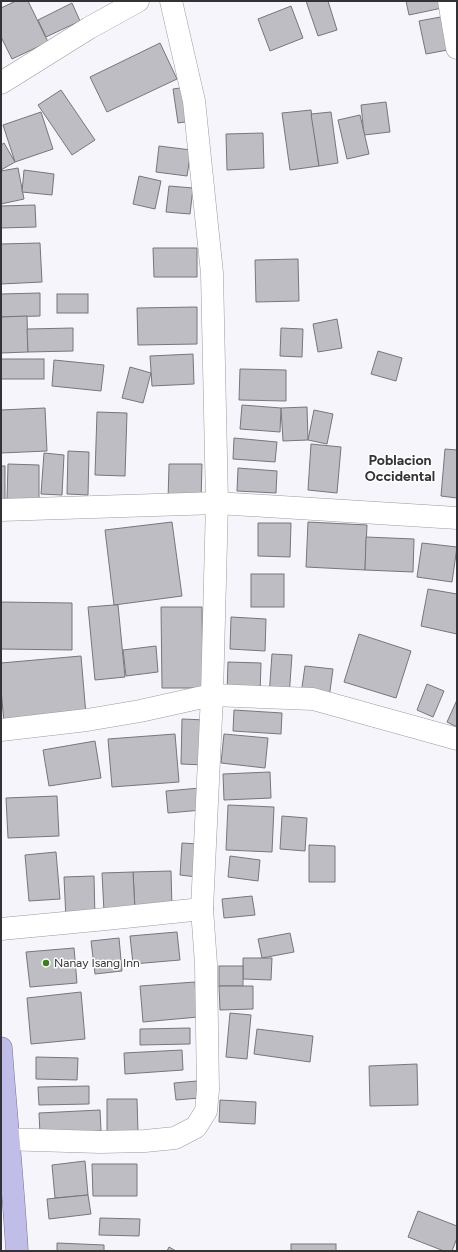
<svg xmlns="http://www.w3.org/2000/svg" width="458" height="1252" font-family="Figtree,sans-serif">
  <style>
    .building { fill: #bebdc3; stroke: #76767b }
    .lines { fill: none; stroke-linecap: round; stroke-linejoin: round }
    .minor-casing { stroke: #9b9ba0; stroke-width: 23 }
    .major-casing { stroke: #7470a0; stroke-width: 23 }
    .minor { stroke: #fff; stroke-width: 22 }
    .major { stroke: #c1bde9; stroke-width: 22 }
    .poi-dot { fill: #3d7e1d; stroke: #fff; stroke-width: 1.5 }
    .labels { text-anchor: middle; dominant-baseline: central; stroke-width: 3; stroke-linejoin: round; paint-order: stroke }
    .poi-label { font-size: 12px; fill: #333335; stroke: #fff; text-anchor: start }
    .quarter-label { font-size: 14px; font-weight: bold; fill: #333335; stroke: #fff }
  </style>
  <rect width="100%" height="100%" fill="#f5f5fb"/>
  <g class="building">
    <polygon points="16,1 28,1 48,42 12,59 1,37 1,8"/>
    <polygon points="306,1 328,1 337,30 318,36"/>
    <polygon points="406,1 440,1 442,8 409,15"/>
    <polygon points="72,3 80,21 46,37 38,20"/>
    <polygon points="291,6 303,38 270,51 258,19"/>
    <polygon points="446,16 453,49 426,54 419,21"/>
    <polygon points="160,43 177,79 107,112 90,77"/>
    <polygon points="187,87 192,121 178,123 173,89"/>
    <polygon points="61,90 95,140 72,155 38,105"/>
    <polygon points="386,102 390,132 364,135 361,105"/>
    <polygon points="311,110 319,166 290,170 282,113"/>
    <polygon points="41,112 53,149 15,162 3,125"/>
    <polygon points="331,112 338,163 319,166 311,114"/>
    <polygon points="360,115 369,154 347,159 338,120"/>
    <polygon points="263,133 264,168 227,170 226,134"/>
    <polygon points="4,143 15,162 1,170 1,145"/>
    <polygon points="159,146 191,150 187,176 156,172"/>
    <polygon points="18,168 24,199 1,204 1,171"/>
    <polygon points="24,170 54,174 52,195 22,192"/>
    <polygon points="139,176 161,181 155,209 133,204"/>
    <polygon points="169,186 193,188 190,214 166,212"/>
    <polygon points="35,205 36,227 1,228 1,206"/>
    <polygon points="40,243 42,282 1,284 1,244"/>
    <polygon points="153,248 197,248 197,277 154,277"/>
    <polygon points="298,259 299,301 256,302 255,260"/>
    <polygon points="40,293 40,316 1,317 1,294"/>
    <rect x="57" y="294" width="31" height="19"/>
    <polygon points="197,307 197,344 138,345 137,308"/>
    <polygon points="27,316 28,352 1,353 1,317"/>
    <polygon points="337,319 342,348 318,352 313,324"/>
    <polygon points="73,328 73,351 28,352 27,329"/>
    <polygon points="281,328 303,329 302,357 280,356"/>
    <polygon points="378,351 402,358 396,381 371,374"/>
    <polygon points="193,354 194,384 152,386 150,356"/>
    <rect x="1" y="359" width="43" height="20"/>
    <polygon points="54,360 104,365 101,391 52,386"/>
    <polygon points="130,367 151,373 143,403 122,398"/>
    <polygon points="240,369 286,370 286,401 239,400"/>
    <polygon points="242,405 281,408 280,432 240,429"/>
    <polygon points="307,407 308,440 283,441 281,408"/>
    <polygon points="45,408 47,451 1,453 1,410"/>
    <polygon points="314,410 333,414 327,444 308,440"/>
    <polygon points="97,412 127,413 125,476 95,475"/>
    <polygon points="234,438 277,442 275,462 233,459"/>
    <polygon points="311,444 341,447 337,493 308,490"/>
    <polygon points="445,449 457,450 457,498 441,496"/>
    <polygon points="68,451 89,452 88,495 67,494"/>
    <polygon points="44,453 64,455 62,495 41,494"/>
    <polygon points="8,464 39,465 39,501 7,500"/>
    <polygon points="169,464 202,464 201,501 168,501"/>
    <rect x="1" y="466" width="4" height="36"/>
    <polygon points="238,468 277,471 276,493 237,491"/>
    <polygon points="172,522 182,596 114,605 105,530"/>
    <polygon points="308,522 367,525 365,570 306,567"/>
    <polygon points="258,523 291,523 290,557 258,556"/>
    <polygon points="366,537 414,539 413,572 365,570"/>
    <polygon points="422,543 457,547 452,582 417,577"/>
    <rect x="251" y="574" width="33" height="33"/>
    <polygon points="428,589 457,594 457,634 421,626"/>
    <polygon points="1,602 72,603 72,650 1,649"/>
    <polygon points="114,605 118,605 125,677 95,680 88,607"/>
    <polygon points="161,607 202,607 203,688 162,688"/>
    <polygon points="231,617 266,619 265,651 230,649"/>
    <polygon points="359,634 411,651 396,698 344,682"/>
    <polygon points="156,646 158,672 126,676 123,650"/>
    <polygon points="272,654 292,655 289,697 269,696"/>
    <polygon points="81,656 86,715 4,722 1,690 1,663"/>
    <polygon points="228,662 261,663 260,694 227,693"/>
    <polygon points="305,666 333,669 329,698 301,694"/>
    <polygon points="427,684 444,691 433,717 417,710"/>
    <polygon points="457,700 457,727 447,722"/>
    <polygon points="234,710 282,713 281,734 233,731"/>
    <polygon points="182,719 206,720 205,765 181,764"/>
    <polygon points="175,734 179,782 112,787 108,739"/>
    <polygon points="224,734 268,738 265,768 221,763"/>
    <polygon points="95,741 101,778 49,786 43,750"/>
    <polygon points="270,772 271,798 224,800 223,774"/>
    <polygon points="200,788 202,810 168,813 166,791"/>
    <polygon points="57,796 59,836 8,838 6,798"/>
    <polygon points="228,805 274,807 272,852 226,850"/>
    <polygon points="282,816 307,818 305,851 280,849"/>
    <polygon points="182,843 199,844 197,877 180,875"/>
    <polygon points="309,845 335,846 335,882 309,882"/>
    <polygon points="56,852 60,899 29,901 25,855"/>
    <polygon points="230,856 260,860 258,881 228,877"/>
    <polygon points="171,871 172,909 135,911 133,872"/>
    <polygon points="133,872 135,911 104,912 102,873"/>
    <polygon points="94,876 95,919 66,920 64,877"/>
    <polygon points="252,896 255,915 224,918 222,899"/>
    <polygon points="177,932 180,960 133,964 130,936"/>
    <polygon points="290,933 294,952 262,958 258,939"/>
    <polygon points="119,938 122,971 95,974 91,941"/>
    <polygon points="74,948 77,983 30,987 26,952"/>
    <polygon points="243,958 272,958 271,980 243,979"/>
    <rect x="219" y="966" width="24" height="20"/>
    <polygon points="195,982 198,1017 143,1022 140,986"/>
    <polygon points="219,986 253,986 253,1009 220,1010"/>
    <polygon points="81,992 85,1039 31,1044 27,998"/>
    <polygon points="230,1013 251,1015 247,1059 226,1057"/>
    <polygon points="190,1028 190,1044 140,1045 140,1029"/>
    <polygon points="257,1029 313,1036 310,1062 254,1054"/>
    <polygon points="182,1050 183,1070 125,1074 124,1053"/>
    <polygon points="36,1057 78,1058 77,1080 36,1079"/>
    <polygon points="417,1064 418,1105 370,1106 369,1066"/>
    <polygon points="197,1081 199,1098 176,1100 174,1083"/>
    <polygon points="89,1086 89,1104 39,1105 38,1087"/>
    <polygon points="107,1099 137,1099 138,1133 107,1133"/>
    <polygon points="220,1100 256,1102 255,1124 219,1122"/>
    <polygon points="100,1110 101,1131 40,1134 39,1113"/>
    <polygon points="85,1161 88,1195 55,1198 52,1165"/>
    <polygon points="92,1164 137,1164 137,1196 93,1196"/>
    <polygon points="88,1195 91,1214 49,1219 47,1199"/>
    <polygon points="418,1211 457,1226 457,1238 452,1251 444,1251 408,1237"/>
    <polygon points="100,1218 140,1219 139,1236 99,1235"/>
    <polygon points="57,1243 104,1245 104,1251 57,1251"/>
    <rect x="291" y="1244" width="45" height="7"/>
    <polygon points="169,1247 176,1251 167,1251"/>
  </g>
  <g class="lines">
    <g class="minor-casing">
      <g id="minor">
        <polyline points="449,1 457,48"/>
        <polyline points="1,83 89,28 138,1"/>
        <polyline points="1,510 217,503 457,518"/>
        <polyline points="1,730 87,720 140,711 212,695 313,699 457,739"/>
        <polyline points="1,929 106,919 202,909"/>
        <polyline points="1,1139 100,1142 145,1141 175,1138 196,1127 206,1111 208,1090 206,964 202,909 212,695 217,503 212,273 194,101 171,1"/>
      </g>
    </g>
    <g class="major-casing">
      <path id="major" d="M1,1048c5,68 12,135 16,203"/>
    </g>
    <use href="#minor" class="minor"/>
    <use href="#major" class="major"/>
  </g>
  <circle class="poi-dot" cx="46" cy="963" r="4"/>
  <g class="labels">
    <g class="poi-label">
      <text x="54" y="963">Nanay Isang Inn</text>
    </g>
    <g class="quarter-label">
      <text x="400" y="460">Poblacion<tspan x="400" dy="16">Occidental</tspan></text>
    </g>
  </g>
  <rect width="458" height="1252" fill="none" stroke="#333335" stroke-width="4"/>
</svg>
